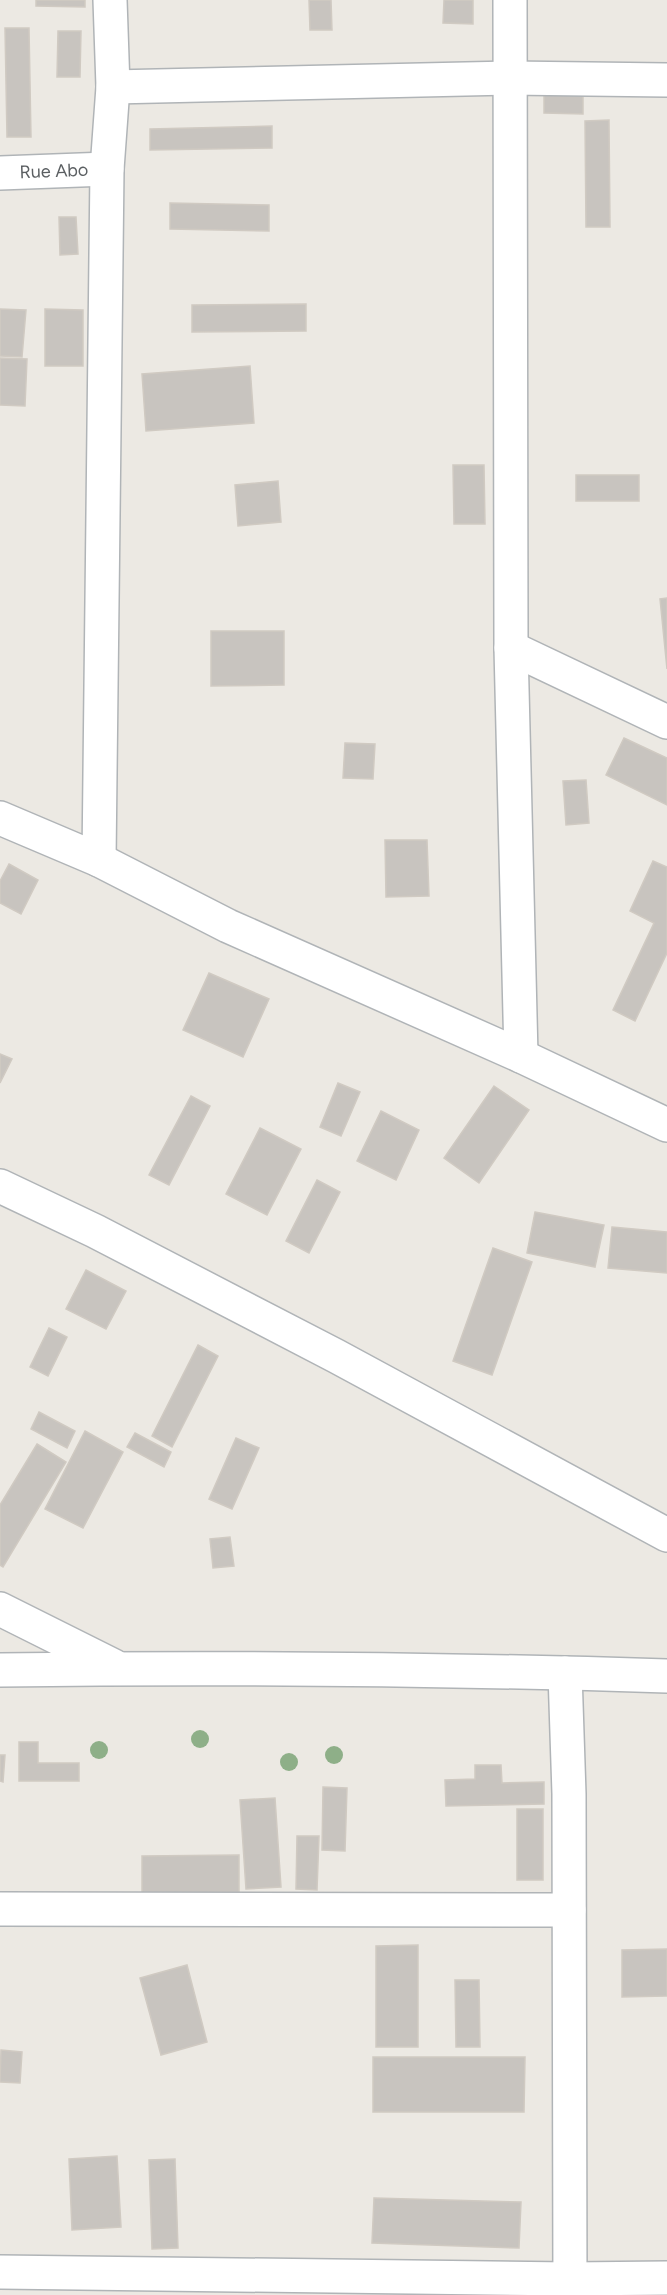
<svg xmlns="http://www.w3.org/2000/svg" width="667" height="2295" font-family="Figtree,sans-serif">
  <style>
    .building { fill: #c8c4bf; stroke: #d0cac2; stroke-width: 1.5 }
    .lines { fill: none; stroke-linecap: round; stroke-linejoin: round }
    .minor-casing { stroke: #b0b4b7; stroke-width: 36 }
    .minor { stroke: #fff; stroke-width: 33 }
    .tree { fill: #8eaf88 }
    .labels { text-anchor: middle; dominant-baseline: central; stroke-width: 4.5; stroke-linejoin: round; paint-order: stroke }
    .street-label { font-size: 18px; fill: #5b5f62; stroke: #fff }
  </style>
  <rect width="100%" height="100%" fill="#ece9e3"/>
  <g class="building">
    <polygon points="36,0 85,0 85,7 36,6"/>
    <polygon points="309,0 331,0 332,30 310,30"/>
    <polygon points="444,0 473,0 473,24 443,23"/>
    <polygon points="5,28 29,28 31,137 7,137"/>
    <polygon points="58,31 81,31 80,77 57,77"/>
    <polygon points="544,94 583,94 583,114 544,113"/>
    <polygon points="609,120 610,227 586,227 585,121"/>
    <polygon points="272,126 272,148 150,150 150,129"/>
    <polygon points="170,203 269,205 269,231 170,229"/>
    <polygon points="59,217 76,217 78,254 60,255"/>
    <polygon points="306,304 306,331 192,332 192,305"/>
    <polygon points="0,309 26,310 22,357 0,356"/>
    <polygon points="45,309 83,310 83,366 45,366"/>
    <polygon points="0,358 27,359 25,406 0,405"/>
    <polygon points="250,366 254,423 146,431 142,374"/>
    <polygon points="453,465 484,465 485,524 454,524"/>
    <rect x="576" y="475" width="63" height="26"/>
    <polygon points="278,481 281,522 238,526 235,485"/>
    <polygon points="667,598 667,669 660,599"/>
    <polygon points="211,631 284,631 284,685 211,686"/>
    <polygon points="624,738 667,758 667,805 606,775"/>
    <polygon points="345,743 375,744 373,779 343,778"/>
    <polygon points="586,780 589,823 566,825 563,781"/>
    <polygon points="385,840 427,840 429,896 386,897"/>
    <polygon points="653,861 667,867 667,953 635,1021 613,1010 654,923 630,911"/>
    <polygon points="9,864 38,880 21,914 0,903 0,881"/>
    <polygon points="209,973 269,999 243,1057 183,1030"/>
    <polygon points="0,1054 12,1059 0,1083"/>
    <polygon points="338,1083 360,1092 341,1136 320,1127"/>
    <polygon points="494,1086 529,1110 479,1183 444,1158"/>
    <polygon points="191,1096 210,1106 169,1185 149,1175"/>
    <polygon points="381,1111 419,1130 396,1180 357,1161"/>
    <polygon points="260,1128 301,1149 267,1215 226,1194"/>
    <polygon points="317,1180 340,1192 309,1253 286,1241"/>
    <polygon points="535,1212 604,1225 595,1267 527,1253"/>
    <polygon points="612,1227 667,1232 667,1273 608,1268"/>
    <polygon points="493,1248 532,1262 492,1375 453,1361"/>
    <polygon points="86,1270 126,1291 106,1329 66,1309"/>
    <polygon points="49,1328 67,1337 48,1376 30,1367"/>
    <polygon points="198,1345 218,1356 172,1447 152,1436"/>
    <polygon points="39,1412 75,1431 67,1448 31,1429"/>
    <polygon points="85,1431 123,1452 83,1528 45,1509"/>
    <polygon points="135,1433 171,1452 164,1467 127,1447"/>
    <polygon points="236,1438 259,1448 232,1509 209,1499"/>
    <polygon points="37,1444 66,1462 3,1567 0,1565 0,1505"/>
    <polygon points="230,1537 234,1566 213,1568 210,1539"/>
    <polygon points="19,1742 38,1742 38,1763 79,1763 79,1781 19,1781"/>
    <polygon points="0,1755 5,1755 3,1782 0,1781"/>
    <polygon points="475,1765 501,1765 502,1783 544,1782 544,1804 446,1806 445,1780 475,1779"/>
    <polygon points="323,1787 347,1788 345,1851 322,1850"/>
    <polygon points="275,1798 281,1887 246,1889 240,1800"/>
    <rect x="517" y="1809" width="26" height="71"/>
    <polygon points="297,1836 319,1836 317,1890 296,1889"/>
    <polygon points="239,1855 239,1892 142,1894 142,1856"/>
    <polygon points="418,1945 418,2047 376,2047 376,1946"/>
    <polygon points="667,1949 667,1996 622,1997 622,1950"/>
    <polygon points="187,1965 207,2042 161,2055 140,1978"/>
    <polygon points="455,1980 479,1980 480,2047 456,2047"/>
    <polygon points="1,2050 22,2052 20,2083 0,2082"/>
    <polygon points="373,2057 525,2057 524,2112 373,2112"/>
    <polygon points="117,2156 121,2227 72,2230 69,2159"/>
    <polygon points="175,2159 178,2248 152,2249 149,2160"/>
    <polygon points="374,2198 521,2202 519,2248 372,2243"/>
  </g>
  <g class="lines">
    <g class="minor-casing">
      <g id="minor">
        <polyline points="510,0 511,648 521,1056"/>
        <polyline points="113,87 510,78 667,80"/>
        <path id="s1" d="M0,173l107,-4"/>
        <polyline points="511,648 667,722"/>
        <polyline points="0,818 99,860 228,926 521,1056 667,1125"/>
        <polyline points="99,860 107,169 113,87 110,0"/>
        <polyline points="0,1186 95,1231 336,1356 667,1535"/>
        <polyline points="0,1609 114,1666"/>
        <path d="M0,1670c222,-3 445,-1 667,6"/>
        <polyline points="565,1673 569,1794 570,2295"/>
        <polyline points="0,1909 569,1910"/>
        <polyline points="0,2272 571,2279 667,2278"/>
      </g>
    </g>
    <use href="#minor" class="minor"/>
  </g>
  <g class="tree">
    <circle cx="200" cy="1739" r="9"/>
    <circle cx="99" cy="1750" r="9"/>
    <circle cx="334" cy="1755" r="9"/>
    <circle cx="289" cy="1762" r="9"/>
  </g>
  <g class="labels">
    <g class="street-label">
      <text stroke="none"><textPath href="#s1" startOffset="54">Rue Abo</textPath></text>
    </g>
  </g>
</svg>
